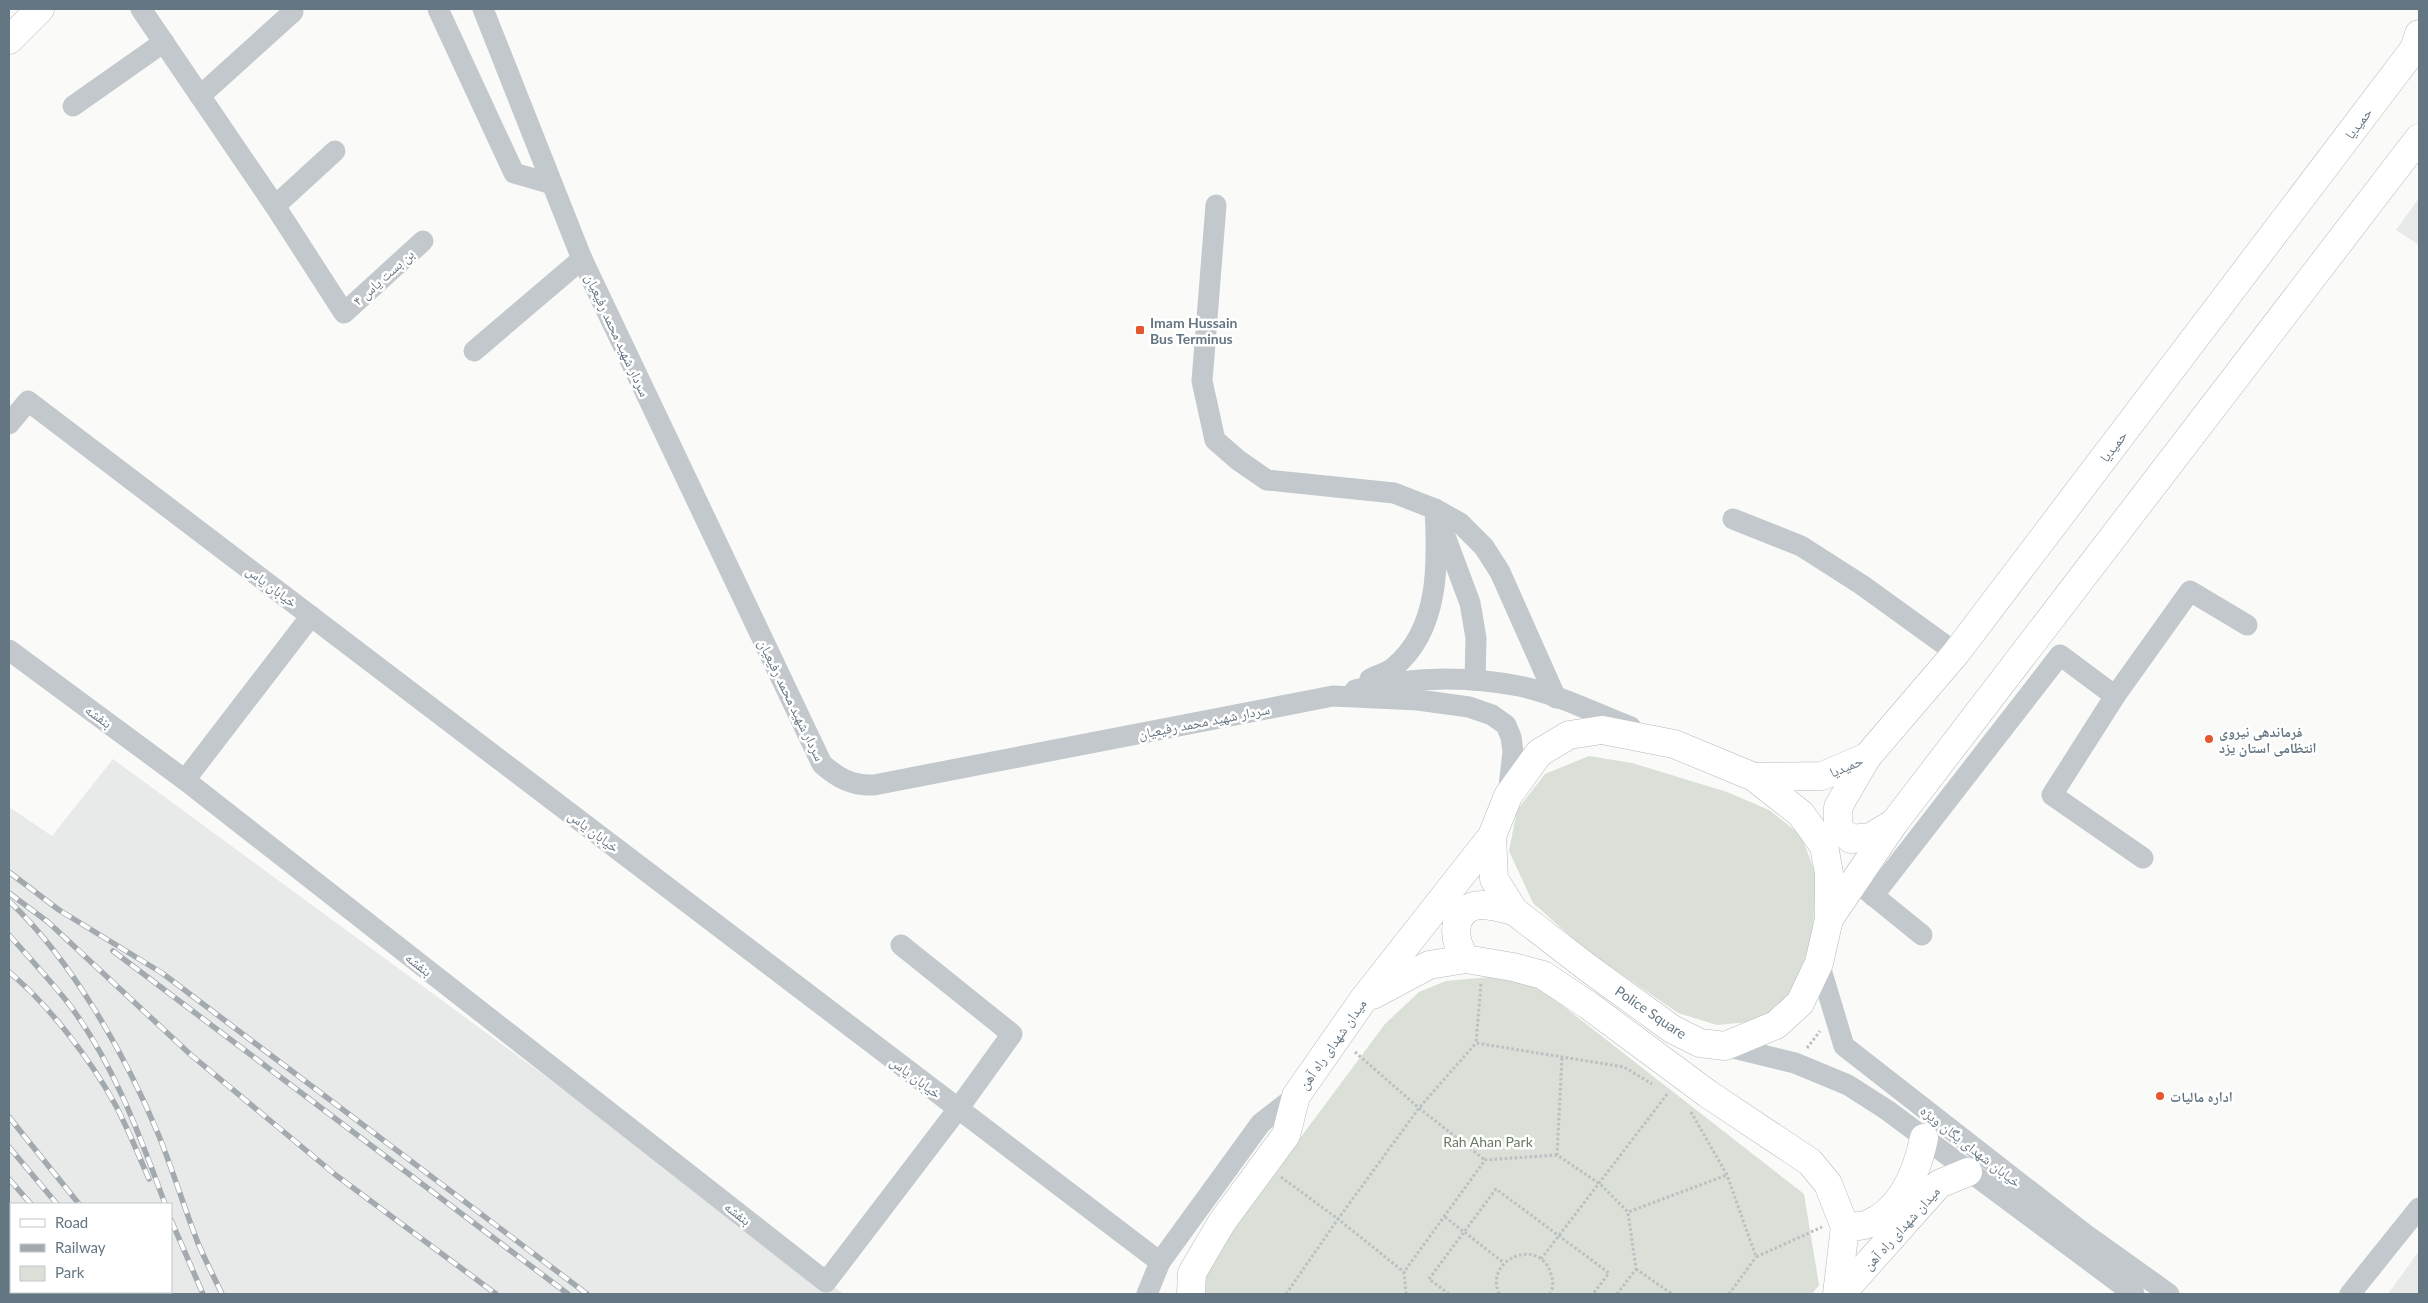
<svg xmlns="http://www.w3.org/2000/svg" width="2428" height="1303" font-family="Lato,'Noto Naskh Arabic',sans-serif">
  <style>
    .built { fill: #e8e9e9; fill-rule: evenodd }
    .green { fill: #dadfd7 }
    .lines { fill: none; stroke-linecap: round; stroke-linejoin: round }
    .major-casing { stroke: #b5babe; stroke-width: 29 }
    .path { stroke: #bbbfc2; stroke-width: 3; stroke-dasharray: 2.5 2.5; stroke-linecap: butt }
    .minor { stroke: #c3c8cc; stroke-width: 21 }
    .major { stroke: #fff; stroke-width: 28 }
    .rail-casing { stroke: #a2aab0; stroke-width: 5.5 }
    .rail { stroke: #fff; stroke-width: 4; stroke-dasharray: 11; stroke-linecap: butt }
    .poi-dot { fill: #e4572e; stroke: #fff; stroke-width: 2 }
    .labels { text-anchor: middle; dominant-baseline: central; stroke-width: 5; stroke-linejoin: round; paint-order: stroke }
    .street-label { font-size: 14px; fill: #657683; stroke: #fff }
    .poi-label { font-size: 14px; font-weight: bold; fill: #657683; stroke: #fff; text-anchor: start }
    .park-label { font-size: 14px; fill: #687a64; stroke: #fff }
  </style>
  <rect width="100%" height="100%" fill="#fafaf8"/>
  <g class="built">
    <polygon points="2419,198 2419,245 2396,230"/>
    <path d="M113,759l713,523 18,12h-835v-487l43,29zM11,1204h160v88h-160z"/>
    <polygon points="2419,1251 2419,1294 2388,1294"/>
  </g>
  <g class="green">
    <polygon points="1589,756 1632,763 1727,792 1769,810 1801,835 1816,875 1813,931 1795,993 1760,1021 1717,1025 1678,1013 1586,950 1533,903 1509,851 1517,810 1545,774"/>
    <polygon points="1512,975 1549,995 1804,1194 1819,1285 1812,1294 1204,1294 1205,1272 1225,1239 1385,1024 1419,992 1446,981"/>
  </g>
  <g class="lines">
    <g class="major-casing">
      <g id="major">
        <polyline points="9,40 40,9"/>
        <polygon points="1602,730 1674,744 1754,777 1801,814 1824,846 1829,873 1829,919 1819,963 1800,1003 1776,1025 1725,1046 1700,1043 1672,1029 1588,968 1514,911 1494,879 1492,836 1508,796 1539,753 1569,735"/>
        <polyline points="1867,757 1838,807 1838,828 1851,839 1871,837 1894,823"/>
        <polyline points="1754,777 1822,776 1867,757 1956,653 2414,49 2419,34"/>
        <path d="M1514,911c-12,-3 -31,-9 -43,-4 -22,11 -16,37 -5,52l47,8 30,8 45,30 120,89 102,68 18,22 17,43 -8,67"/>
        <polyline points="1829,919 1894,823 2419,138"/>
        <polyline points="1373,995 1429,965 1466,959"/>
        <path d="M1845,1227c7,-1 16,0 23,-3 35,-14 49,-53 56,-86"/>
        <polyline points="1191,1294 1192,1273 1222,1222 1286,1135 1296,1096 1363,1000 1492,836"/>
        <polyline points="1841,1294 1939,1184 1968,1172"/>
      </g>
    </g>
    <g class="path">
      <polyline points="1481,984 1476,1043 1624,1067 1652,1084"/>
      <polyline points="1807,1048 1820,1031"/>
      <polyline points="1355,1052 1419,1108 1485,1160"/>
      <polyline points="1562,1058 1557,1155 1600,1184 1628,1212 1727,1175"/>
      <polyline points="1691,1112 1727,1175 1756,1257 1822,1227"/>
      <polyline points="1281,1177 1338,1219 1419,1108 1476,1043"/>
      <polyline points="1445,1217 1504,1263"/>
      <polyline points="1541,1259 1668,1093"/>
      <polyline points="1636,1269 1672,1294"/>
      <polyline points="1286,1294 1338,1219 1404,1272"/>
      <polyline points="1406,1294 1404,1272 1485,1160 1557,1155"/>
      <polyline points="1449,1294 1429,1279 1496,1189 1609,1273 1593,1294"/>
      <path d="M1499,1294c-15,-34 38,-57 51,-23 3,8 4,16 0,23"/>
      <polyline points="1617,1294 1636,1269 1628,1212"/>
      <polyline points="1729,1294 1756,1257"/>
    </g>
    <g class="minor">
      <polyline points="141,9 275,206 344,313 423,241"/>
      <polyline points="438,9 514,173 552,184"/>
      <path d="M483,9l99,250 240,505c16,14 30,22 52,21l459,-89 85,4 51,7 23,8 14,10 5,12 2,15 -5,43"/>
      <polyline points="200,96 293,12"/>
      <polyline points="73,106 164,42"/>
      <polyline points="1216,205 1202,381 1215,440 1238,460 1267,480 1394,493 1435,509 1460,523 1484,547 1500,572 1556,698"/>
      <polyline points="275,206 335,151"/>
      <polyline points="474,351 582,259"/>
      <polyline points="9,424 28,401 1160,1262"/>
      <polyline points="1733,519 1801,546 1862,585 1956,653"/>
      <polyline points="1442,528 1470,603 1476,638 1475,680"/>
      <polyline points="9,650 185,780 826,1282 958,1109 1012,1034 901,945"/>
      <path d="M1370,679c7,-4 18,-6 24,-12 46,-38 44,-104 41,-158"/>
      <path d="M1355,690c54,-13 108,-15 164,-4 38,8 76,27 112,41"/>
      <polyline points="185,780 311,616"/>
      <polyline points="2143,858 2052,795 2115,696 2190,591 2247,625"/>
      <polyline points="1864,888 1922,935"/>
      <polyline points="1873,896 2060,655 2115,696"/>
      <polyline points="1819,963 1844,1046 2085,1234 2169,1294"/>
      <polyline points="1725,1046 1795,1063 1848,1085 1887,1110 2134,1294"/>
      <polyline points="1147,1294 1160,1262 1261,1123 1296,1096"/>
      <polyline points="2350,1294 2419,1208"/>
    </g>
    <use href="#major" class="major"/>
    <g class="rail-casing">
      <g id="rail">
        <polyline points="9,872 59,910 162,973 587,1294"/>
        <polyline points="9,893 48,922 191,1055 337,1176 496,1294"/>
        <path d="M9,901c63,59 117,155 150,235 14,35 25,71 39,107 7,17 16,34 24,51"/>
        <path d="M9,935c19,21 38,42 56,64 47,60 74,134 100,205"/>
        <polyline points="113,951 568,1294"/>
        <path d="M9,972c40,33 82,88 107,134 12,23 22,48 33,73"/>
        <polyline points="9,1117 79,1204"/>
        <polyline points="9,1147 57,1204"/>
        <polyline points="9,1179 31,1204"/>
        <polyline points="9,1209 11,1211"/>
        <polyline points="171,1220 203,1294"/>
        <polyline points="119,1292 122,1294"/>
        <polyline points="145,1292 147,1294"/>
      </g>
    </g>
    <use href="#rail" class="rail"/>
  </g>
  <g class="poi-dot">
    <rect x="1135" y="325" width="10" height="10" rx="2.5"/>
    <circle cx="2209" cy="739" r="5"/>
    <circle cx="2160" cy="1096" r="5"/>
  </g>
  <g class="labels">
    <g class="street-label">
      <text transform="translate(2358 123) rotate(-53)">حمیدیا</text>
      <text transform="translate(383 277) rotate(-42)">بن بست یاس ۴</text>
      <text transform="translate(618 335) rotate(65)">سردار شهید محمد رفیعیان</text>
      <text transform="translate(2113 446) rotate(-53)">حمیدیا</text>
      <text transform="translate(272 586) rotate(37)">خیابان یاس</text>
      <text transform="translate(792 700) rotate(64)">سردار شهید محمد رفیعیان</text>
      <text transform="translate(99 716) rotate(36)">بنفشه</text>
      <text transform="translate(1204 721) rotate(-11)">سردار شهید محمد رفیعیان</text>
      <text transform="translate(1846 766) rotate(-23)">حمیدیا</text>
      <text transform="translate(594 831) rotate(37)">خیابان یاس</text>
      <text transform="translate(419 964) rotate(38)">بنفشه</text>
      <text transform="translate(1651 1012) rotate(34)">Police Square</text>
      <text transform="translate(1332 1044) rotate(-55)">میدان شهدای راه آهن</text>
      <text transform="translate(916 1077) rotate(37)">خیابان یاس</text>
      <text transform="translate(1971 1146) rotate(38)">خیابان شهدای یگان ویژه</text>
      <text transform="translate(738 1213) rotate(38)">بنفشه</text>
      <text transform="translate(1901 1228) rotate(-48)">میدان شهدای راه آهن</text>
    </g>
    <g class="poi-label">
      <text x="1150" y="322">Imam Hussain<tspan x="1150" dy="16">Bus Terminus</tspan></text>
      <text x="2219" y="731">فرماندهی نیروی<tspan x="2219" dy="16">انتظامی استان یزد</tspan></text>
      <text x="2170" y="1096">اداره مالیات</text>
    </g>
    <g class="park-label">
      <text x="1488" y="1141">Rah Ahan Park</text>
    </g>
  </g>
  <rect width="2428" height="1303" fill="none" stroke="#657683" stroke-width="20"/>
  <rect x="10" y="1203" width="162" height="90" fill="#ffffff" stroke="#c1c8cd"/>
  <rect x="20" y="1219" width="25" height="8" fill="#ffffff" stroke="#c1c8cd"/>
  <text x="55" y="1228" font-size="15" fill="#657683">Road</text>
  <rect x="20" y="1244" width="25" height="8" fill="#a2aab0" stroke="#c1c8cd"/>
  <text x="55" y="1253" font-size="15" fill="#657683">Railway</text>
  <rect x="20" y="1266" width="25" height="15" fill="#dadfd7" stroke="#c1c8cd"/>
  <text x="55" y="1278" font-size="15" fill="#657683">Park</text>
</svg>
